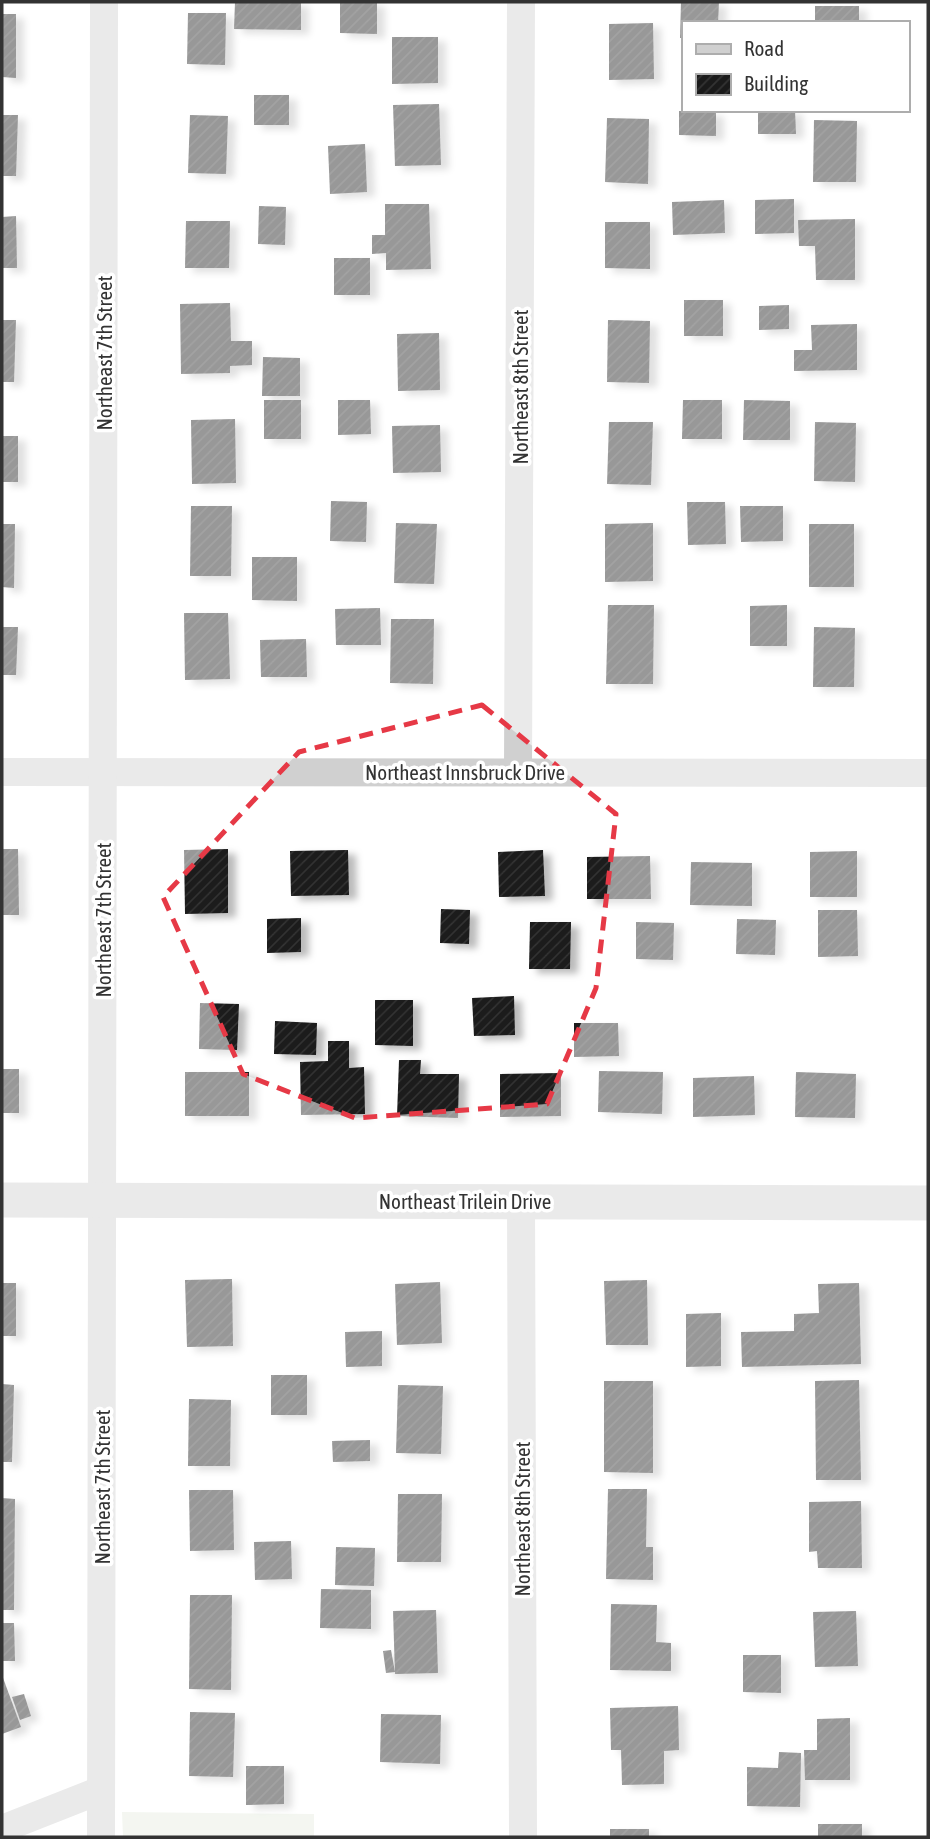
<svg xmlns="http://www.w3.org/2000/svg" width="930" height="1839" font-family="'Asap Condensed',sans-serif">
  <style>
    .green { fill: #e6ecdf }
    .building { fill: url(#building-hatch); filter: url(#shadow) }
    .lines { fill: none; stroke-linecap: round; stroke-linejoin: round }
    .minor { stroke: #d0d0d0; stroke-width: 28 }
    .tertiary { stroke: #d0d0d0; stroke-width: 35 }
    .marked { fill: none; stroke: #e63946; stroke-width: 5; stroke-dasharray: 14 9; stroke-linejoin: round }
    .labels { text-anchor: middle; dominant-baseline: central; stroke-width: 7; stroke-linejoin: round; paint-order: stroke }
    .street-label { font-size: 21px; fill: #333; stroke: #fff }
  </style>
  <defs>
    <pattern id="building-hatch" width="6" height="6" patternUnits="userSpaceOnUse" patternTransform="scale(1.75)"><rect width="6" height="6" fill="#1a1a1a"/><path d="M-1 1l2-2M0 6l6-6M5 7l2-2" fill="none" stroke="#333"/></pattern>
    <filter id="shadow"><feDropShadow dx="8" dy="4.5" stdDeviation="3.5" flood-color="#0004"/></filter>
  </defs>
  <rect width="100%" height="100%" fill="#fff"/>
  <polygon class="green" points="122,1812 314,1814 314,1837 123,1837"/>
  <g class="building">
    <polygon points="235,2 301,2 301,30 234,29"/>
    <polygon points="340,2 377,2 377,34 340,33"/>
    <polygon points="681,2 719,2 718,23 683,23 683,38 680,38"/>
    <rect x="815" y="6" width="44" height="17"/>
    <polygon points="188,13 226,13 225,65 187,64"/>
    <polygon points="2,14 16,14 16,78 2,77"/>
    <polygon points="653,23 654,79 609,80 609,24"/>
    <polygon points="392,37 438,37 438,83 392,84"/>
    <rect x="254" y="95" width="35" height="30"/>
    <polygon points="439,104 441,165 395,166 393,105"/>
    <polygon points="758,110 795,110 796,134 758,134"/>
    <polygon points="679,111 716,112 716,136 679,135"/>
    <polygon points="2,115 18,115 16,176 2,176"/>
    <polygon points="190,115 228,116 226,174 188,173"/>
    <polygon points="607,118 649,119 648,184 605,182"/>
    <polygon points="814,120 857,121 856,182 813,182"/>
    <polygon points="365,144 367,192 330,194 328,146"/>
    <polygon points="794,199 794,233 755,234 755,200"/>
    <polygon points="724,200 725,233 673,235 672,202"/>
    <polygon points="385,204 429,204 431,269 386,270 386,253 372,254 372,235 385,235"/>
    <polygon points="259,206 286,207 285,245 258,244"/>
    <polygon points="16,216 17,268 2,268 2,217"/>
    <polygon points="855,219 855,280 816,280 815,246 799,246 798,220"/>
    <polygon points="186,221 230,221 229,268 185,268"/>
    <polygon points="605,222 650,222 650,269 605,268"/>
    <rect x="334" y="258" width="36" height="37"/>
    <rect x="684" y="300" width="39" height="36"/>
    <polygon points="230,303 231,341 252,341 252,365 230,366 230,373 181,374 180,304"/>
    <polygon points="789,305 789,329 759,330 759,306"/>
    <polygon points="2,320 16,320 14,382 2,382"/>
    <polygon points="608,320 650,321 649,383 607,382"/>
    <polygon points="857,324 857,370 794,371 794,350 812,350 811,325"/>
    <polygon points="439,333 440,390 398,391 397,334"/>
    <polygon points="263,357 300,358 300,396 262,396"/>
    <rect x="264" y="400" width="37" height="39"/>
    <polygon points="338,400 370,400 371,434 338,435"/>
    <polygon points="683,400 722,400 722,439 682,439"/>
    <polygon points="744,400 790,401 790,440 743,440"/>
    <polygon points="235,419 236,483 192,484 191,420"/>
    <polygon points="609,422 653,422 651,485 607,484"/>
    <polygon points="815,422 856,423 855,482 814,481"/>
    <polygon points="440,425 441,472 393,473 392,426"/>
    <rect x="2" y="436" width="16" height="46"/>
    <polygon points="331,501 367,502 366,542 330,541"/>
    <polygon points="687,502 725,502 726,544 688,545"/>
    <polygon points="191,506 232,506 231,576 190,576"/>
    <polygon points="740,506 783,506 783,541 741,542"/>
    <polygon points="396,523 437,524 434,584 394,583"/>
    <polygon points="653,523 653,581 605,582 605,524"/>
    <polygon points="2,524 15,524 14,588 2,587"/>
    <rect x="809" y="524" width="45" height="63"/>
    <polygon points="252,557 297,557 297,601 252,600"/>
    <polygon points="608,605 654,605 653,684 606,684"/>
    <polygon points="787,605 787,646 750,646 750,606"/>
    <polygon points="380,608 381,645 336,645 335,609"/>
    <polygon points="184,613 228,613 230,679 185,680"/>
    <polygon points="391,619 434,619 433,684 390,683"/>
    <polygon points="2,627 18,627 16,675 2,675"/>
    <polygon points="814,627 855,628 854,687 813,687"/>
    <polygon points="306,639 307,677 261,677 260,640"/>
    <polygon points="2,849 18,849 19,915 2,915"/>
    <polygon points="228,849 228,913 185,914 184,850"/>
    <polygon points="348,850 349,895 291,896 290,851"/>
    <polygon points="543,850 545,896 499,897 498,852"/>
    <polygon points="857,851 857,897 810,897 810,852"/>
    <polygon points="650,856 651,899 587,899 587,857"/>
    <polygon points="691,862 752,863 752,906 690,905"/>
    <polygon points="441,909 470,910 469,944 440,943"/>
    <polygon points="818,910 857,910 858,956 818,957"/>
    <polygon points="301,918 301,952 267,953 267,919"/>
    <polygon points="737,919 776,920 775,955 736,954"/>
    <polygon points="530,922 571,922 570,969 529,969"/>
    <polygon points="636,922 674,923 673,960 636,959"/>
    <polygon points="514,996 515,1035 474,1036 472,998"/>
    <polygon points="375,1000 413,1000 413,1046 375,1045"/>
    <polygon points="200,1003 239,1004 237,1050 199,1049"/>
    <polygon points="275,1021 317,1023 316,1055 274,1054"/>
    <polygon points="574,1023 618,1023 619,1056 574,1057"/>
    <polygon points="328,1041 349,1041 349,1068 364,1067 365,1114 301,1115 300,1062 328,1061"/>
    <polygon points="399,1060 421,1060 420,1074 459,1074 458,1118 397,1116"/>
    <rect x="2" y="1069" width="17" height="44"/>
    <polygon points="599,1071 663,1072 662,1114 598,1112"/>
    <rect x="185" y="1072" width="64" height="44"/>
    <polygon points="796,1072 856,1074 855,1118 795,1117"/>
    <polygon points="561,1073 561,1116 500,1117 500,1074"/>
    <polygon points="754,1076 755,1115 693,1117 693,1078"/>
    <polygon points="232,1279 233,1346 187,1347 185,1280"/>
    <polygon points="647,1280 648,1345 606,1345 604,1281"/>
    <polygon points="440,1282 442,1343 397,1345 395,1284"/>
    <rect x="2" y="1283" width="14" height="53"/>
    <polygon points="859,1283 861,1364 742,1367 741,1332 794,1331 794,1314 819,1313 818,1284"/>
    <polygon points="721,1313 721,1366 686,1367 686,1314"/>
    <polygon points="382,1331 382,1366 346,1367 345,1332"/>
    <rect x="271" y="1375" width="36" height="40"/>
    <polygon points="859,1380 861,1480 816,1480 815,1381"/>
    <polygon points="604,1381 653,1381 653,1473 604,1472"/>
    <polygon points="2,1384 14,1385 12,1462 2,1462"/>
    <polygon points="398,1385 443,1386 441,1454 396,1453"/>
    <polygon points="189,1399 231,1400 230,1466 188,1466"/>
    <polygon points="370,1440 370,1461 333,1462 332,1441"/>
    <polygon points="608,1489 647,1489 646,1547 653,1547 653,1580 606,1579"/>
    <polygon points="189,1490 233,1490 234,1550 190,1551"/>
    <polygon points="398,1494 442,1494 441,1562 397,1562"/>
    <polygon points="2,1498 15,1499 14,1610 2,1610"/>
    <polygon points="861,1501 862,1568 818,1568 817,1551 809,1552 809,1502"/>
    <polygon points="291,1541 292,1579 255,1580 254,1542"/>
    <polygon points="336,1547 375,1548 374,1586 335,1585"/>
    <polygon points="321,1589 371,1590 371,1629 320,1628"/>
    <polygon points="190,1595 232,1595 231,1690 189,1689"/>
    <polygon points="611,1604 657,1605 656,1642 671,1643 671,1671 610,1670"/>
    <polygon points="436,1610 438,1673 395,1674 393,1611"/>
    <polygon points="856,1611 858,1666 815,1667 813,1612"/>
    <polygon points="2,1623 14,1623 15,1661 2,1661"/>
    <polygon points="391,1650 395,1672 386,1673 383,1651"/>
    <polygon points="743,1655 781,1655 781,1693 743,1692"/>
    <polygon points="2,1675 21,1727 2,1734"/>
    <polygon points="24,1694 31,1716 20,1720 12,1697"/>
    <polygon points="678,1706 679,1750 664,1751 664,1784 622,1785 621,1750 611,1750 610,1708"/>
    <polygon points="190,1712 235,1713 233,1777 189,1776"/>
    <polygon points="381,1714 441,1715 440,1764 380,1762"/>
    <polygon points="850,1718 850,1780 805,1780 804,1750 817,1750 817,1719"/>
    <polygon points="779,1752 801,1753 800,1807 747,1806 747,1767 778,1768"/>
    <polygon points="246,1766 284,1766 284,1804 246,1805"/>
    <rect x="818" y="1824" width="44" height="13"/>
    <rect x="610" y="1829" width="39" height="8"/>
  </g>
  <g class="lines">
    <g class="minor">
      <polyline points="518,771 521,2"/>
      <polyline points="2,772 928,773"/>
      <polyline points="521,1201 523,1837"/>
      <polyline points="2,1829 101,1790"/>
      <polyline points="101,1837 104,2"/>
    </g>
    <polyline class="tertiary" points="2,1200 928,1203"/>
  </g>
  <path d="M0 0H930V1839H0ZM482,705l134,109 -20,174 -49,116 -192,14 -112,-44 -80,-177 136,-145z" fill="#fff" fill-opacity=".55" fill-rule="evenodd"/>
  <path class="marked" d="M482,705l134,109 -20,174 -49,116 -192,14 -112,-44 -80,-177 136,-145z"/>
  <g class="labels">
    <g class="street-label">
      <text transform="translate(104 353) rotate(-90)">Northeast 7th Street</text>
      <text transform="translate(520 387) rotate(-90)">Northeast 8th Street</text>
      <text x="465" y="772">Northeast Innsbruck Drive</text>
      <text transform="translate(103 920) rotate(-90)">Northeast 7th Street</text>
      <text x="465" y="1201">Northeast Trilein Drive</text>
      <text transform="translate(102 1487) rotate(-90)">Northeast 7th Street</text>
      <text transform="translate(522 1519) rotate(-90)">Northeast 8th Street</text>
    </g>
  </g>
  <rect width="930" height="1839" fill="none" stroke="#333333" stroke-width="7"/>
  <rect x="682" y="21" width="228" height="91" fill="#ffffff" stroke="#adadad" stroke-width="2"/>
  <rect x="696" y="44" width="35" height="10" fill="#d0d0d0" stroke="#adadad" stroke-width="2"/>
  <text x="744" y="56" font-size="21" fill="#333333">Road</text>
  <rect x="696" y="74" width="35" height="21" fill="url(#building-hatch)" stroke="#adadad" stroke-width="2"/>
  <text x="744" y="91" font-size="21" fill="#333333">Building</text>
</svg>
